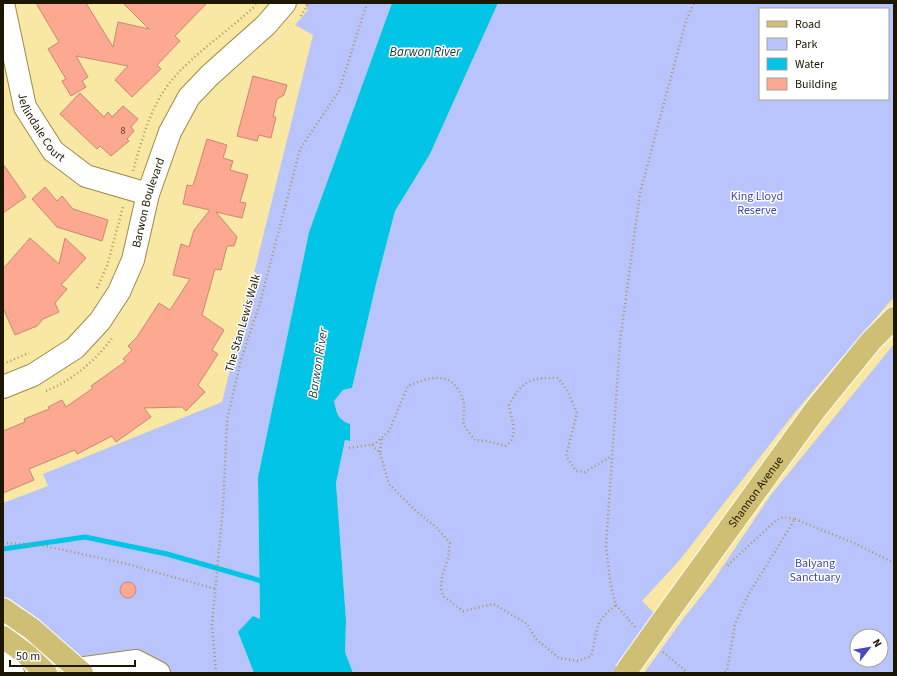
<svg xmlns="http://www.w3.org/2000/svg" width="897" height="676" font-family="'Source Sans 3',sans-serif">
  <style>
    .green { fill: #b9c4fd; fill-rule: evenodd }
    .water { fill: #01c4e6 }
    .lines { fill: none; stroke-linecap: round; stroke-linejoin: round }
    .stream { stroke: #01c4e6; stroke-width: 5 }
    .building { fill: #fda890; stroke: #cb8673 }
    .minor-casing { stroke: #9c8c48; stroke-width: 24 }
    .major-casing { stroke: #fff; stroke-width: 24 }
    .path { stroke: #a49763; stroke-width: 2.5; stroke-dasharray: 1 3; stroke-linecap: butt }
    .minor { stroke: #fff; stroke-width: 22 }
    .major { stroke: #cebf75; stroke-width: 22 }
    .major-bridge-casing { stroke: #fff; stroke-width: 24; stroke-linecap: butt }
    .major-bridge { stroke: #cebf75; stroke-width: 22 }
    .labels { text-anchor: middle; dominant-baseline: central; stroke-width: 3; stroke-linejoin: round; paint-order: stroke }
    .number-label { font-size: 10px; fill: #563b24 }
    .street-label { font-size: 12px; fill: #1e1700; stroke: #fff }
    .park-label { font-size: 12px; fill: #4145ae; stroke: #fff }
    .water-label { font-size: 13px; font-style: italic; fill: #1e363d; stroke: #fff }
  </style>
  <rect width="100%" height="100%" fill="#f9e8a3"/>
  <g class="green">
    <polygon points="304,3 392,3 309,232 258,477 260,620 238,632 254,673 95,673 18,607 3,598 3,503 48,486 43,474 222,402 313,35 295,25 308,10"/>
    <path d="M498,3h396v294l-98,114 -117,150 -37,40 20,20 -37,52h-272l-8,-21 1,-32 -10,-137 9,-43 4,1c-5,-14 -12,-25 -15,-40l9,-11 9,-2 24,-104 19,-73 35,-57zM760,9h128v90h-128z"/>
    <path d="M894,344v329h-250l39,-54 30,-38 57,-85zM857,636h24v24h-24z"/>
  </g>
  <path class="water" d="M392,3h106l-68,151 -35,57 -19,73 -24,104 -9,2 -9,11c3,13 4,19 16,23v17l-5,-1 -9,43 10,137 -1,32 8,21h-99l-16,-41 15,-16 7,3 -2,-142 51,-245z"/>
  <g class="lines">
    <polyline class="stream" points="3,549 85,537 167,554 265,582"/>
  </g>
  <g class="building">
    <polygon points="36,3 86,3 113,47 118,22 149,29 123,3 207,3 175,36 180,41 157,65 161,69 132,97 115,80 128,66 76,56 88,77 82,81 86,87 71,96 62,81 66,79 48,49 59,42"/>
    <polygon points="253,76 287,85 284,95 277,99 273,117 276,117 271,138 259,135 257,141 237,136"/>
    <polygon points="80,93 104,117 108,112 112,117 123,106 138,119 131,127 134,131 127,139 129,141 111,156 100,146 97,149 60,114"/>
    <polygon points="207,139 227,145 223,158 233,161 230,170 248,175 240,202 246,203 242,218 216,212 237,237 234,246 227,246 221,270 215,269 202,315 224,330 212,350 218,354 198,385 205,392 186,411 182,407 144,408 151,417 116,442 112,436 77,454 75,450 29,469 34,480 3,493 3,431 25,422 24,419 49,409 48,407 62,400 66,407 93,388 91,386 126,361 123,359 132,350 128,346 137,337 159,303 170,310 190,279 173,275 181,244 189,247 194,230 210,210 183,204 187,185 193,186"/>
    <polygon points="3,164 26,197 3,213"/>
    <polygon points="45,187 57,201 62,196 73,209 108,220 102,241 57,227 32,199"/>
    <polygon points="30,238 59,264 65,238 86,258 61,285 67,289 55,303 59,312 43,319 37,326 15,335 3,308 3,269"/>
    <circle cx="128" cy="590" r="8"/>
  </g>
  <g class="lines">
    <g class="minor-casing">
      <g id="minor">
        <path id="s1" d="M3,3l22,104 28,44 33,25 62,18"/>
        <path id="s2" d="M3,387l30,-12 42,-27 25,-27 19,-29 14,-32 15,-66 22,-62 19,-35 21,-22 56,-50 19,-22"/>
        <polyline points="3,642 13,673"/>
        <polyline points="78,669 136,661 159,673"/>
      </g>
    </g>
    <g class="major-casing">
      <g id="major">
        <polyline points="3,609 32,629 82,673"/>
        <path id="s3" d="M670,610l145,-200 56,-69 23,-23"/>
        <polyline points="3,637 26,654 46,673"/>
      </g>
    </g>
    <g class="path">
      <polyline points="301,16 309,3"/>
      <path d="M133,171c7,-25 14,-51 27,-74 20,-35 67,-64 96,-92"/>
      <polyline points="97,288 107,266 123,207"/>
      <polyline points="3,364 29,353"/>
      <path d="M46,391c27,-11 50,-31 67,-54"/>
      <path d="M372,445l8,8 9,31 27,27 20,16 14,16 -2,16 -6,17 -1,11 2,9 20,15 31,-7 33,20 9,15 23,19 19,3 13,-5c8,-27 1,-32 25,-51"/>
      <path d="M349,448l26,-4 14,-13 19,-45c23,-10 45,-16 55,14 3,8 -1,17 1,25 2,5 8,11 11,15l12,1 18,5c15,-9 6,-27 4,-41 13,-24 22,-28 49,-27l9,12 10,23 -11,43 10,15 9,1 25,-15"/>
      <polyline points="380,452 382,438"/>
      <polyline points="795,519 856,544 894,563"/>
      <polyline points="3,543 41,545 123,563 216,589"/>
      <polyline points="635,627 616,605 611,587 606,547 620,342 640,193 686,21 694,3"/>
      <polyline points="663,652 688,673"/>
      <polyline points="216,673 212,625 223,507 227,420 241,360 260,303 300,149 339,91 367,3"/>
      <polyline points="721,673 727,671 735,624 748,595 795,519 783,517 774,522 726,567"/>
    </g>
    <use href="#minor" class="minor"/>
    <use href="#major" class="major"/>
    <g class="major-bridge-casing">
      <polyline id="major-bridge" points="625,673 670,610"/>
    </g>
    <use href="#major-bridge" class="major-bridge"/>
  </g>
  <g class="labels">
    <g class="number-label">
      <text x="123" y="131">8</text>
    </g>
    <g class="street-label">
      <text stroke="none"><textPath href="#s1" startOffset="132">Jellindale Court</textPath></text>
      <text stroke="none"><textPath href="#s2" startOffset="248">Barwon Boulevard</textPath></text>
      <text transform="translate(243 323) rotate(-74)">The Stan Lewis Walk</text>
      <text stroke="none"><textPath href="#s3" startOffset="146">Shannon Avenue</textPath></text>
    </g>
    <g class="park-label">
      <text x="757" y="196">King Lloyd<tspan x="757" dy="14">Reserve</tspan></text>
      <text x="815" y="563">Balyang<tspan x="815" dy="14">Sanctuary</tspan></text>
    </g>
    <g class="water-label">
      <text x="425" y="52">Barwon River</text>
      <text transform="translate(318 363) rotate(-81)">Barwon River</text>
    </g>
  </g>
  <rect width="897" height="676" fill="none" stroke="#1e1700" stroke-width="8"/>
  <rect x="759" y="8" width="130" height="92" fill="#ffffff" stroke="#a5a299"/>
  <rect x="767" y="21" width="20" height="6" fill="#cebf75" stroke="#a5a299"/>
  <text x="795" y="28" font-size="12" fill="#1e1700">Road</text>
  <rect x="767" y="38" width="20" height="12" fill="#b9c4fd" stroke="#a5a299"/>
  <text x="795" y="48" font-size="12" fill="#1e1700">Park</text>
  <rect x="767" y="58" width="20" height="12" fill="#01c4e6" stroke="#a5a299"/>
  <text x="795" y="68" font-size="12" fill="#1e1700">Water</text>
  <rect x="767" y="78" width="20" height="12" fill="#fda890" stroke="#a5a299"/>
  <text x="795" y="88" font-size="12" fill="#1e1700">Building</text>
  <g transform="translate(869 648) rotate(59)"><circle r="19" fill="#ffffff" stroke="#a5a299"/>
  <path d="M0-3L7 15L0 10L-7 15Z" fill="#4749bf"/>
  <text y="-6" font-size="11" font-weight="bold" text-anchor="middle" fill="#1e1700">N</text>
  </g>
  <path d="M10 660v6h125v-6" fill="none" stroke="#1e1700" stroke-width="2"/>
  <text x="16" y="660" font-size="12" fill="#1e1700" stroke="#ffffff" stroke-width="3" paint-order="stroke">50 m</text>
</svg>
